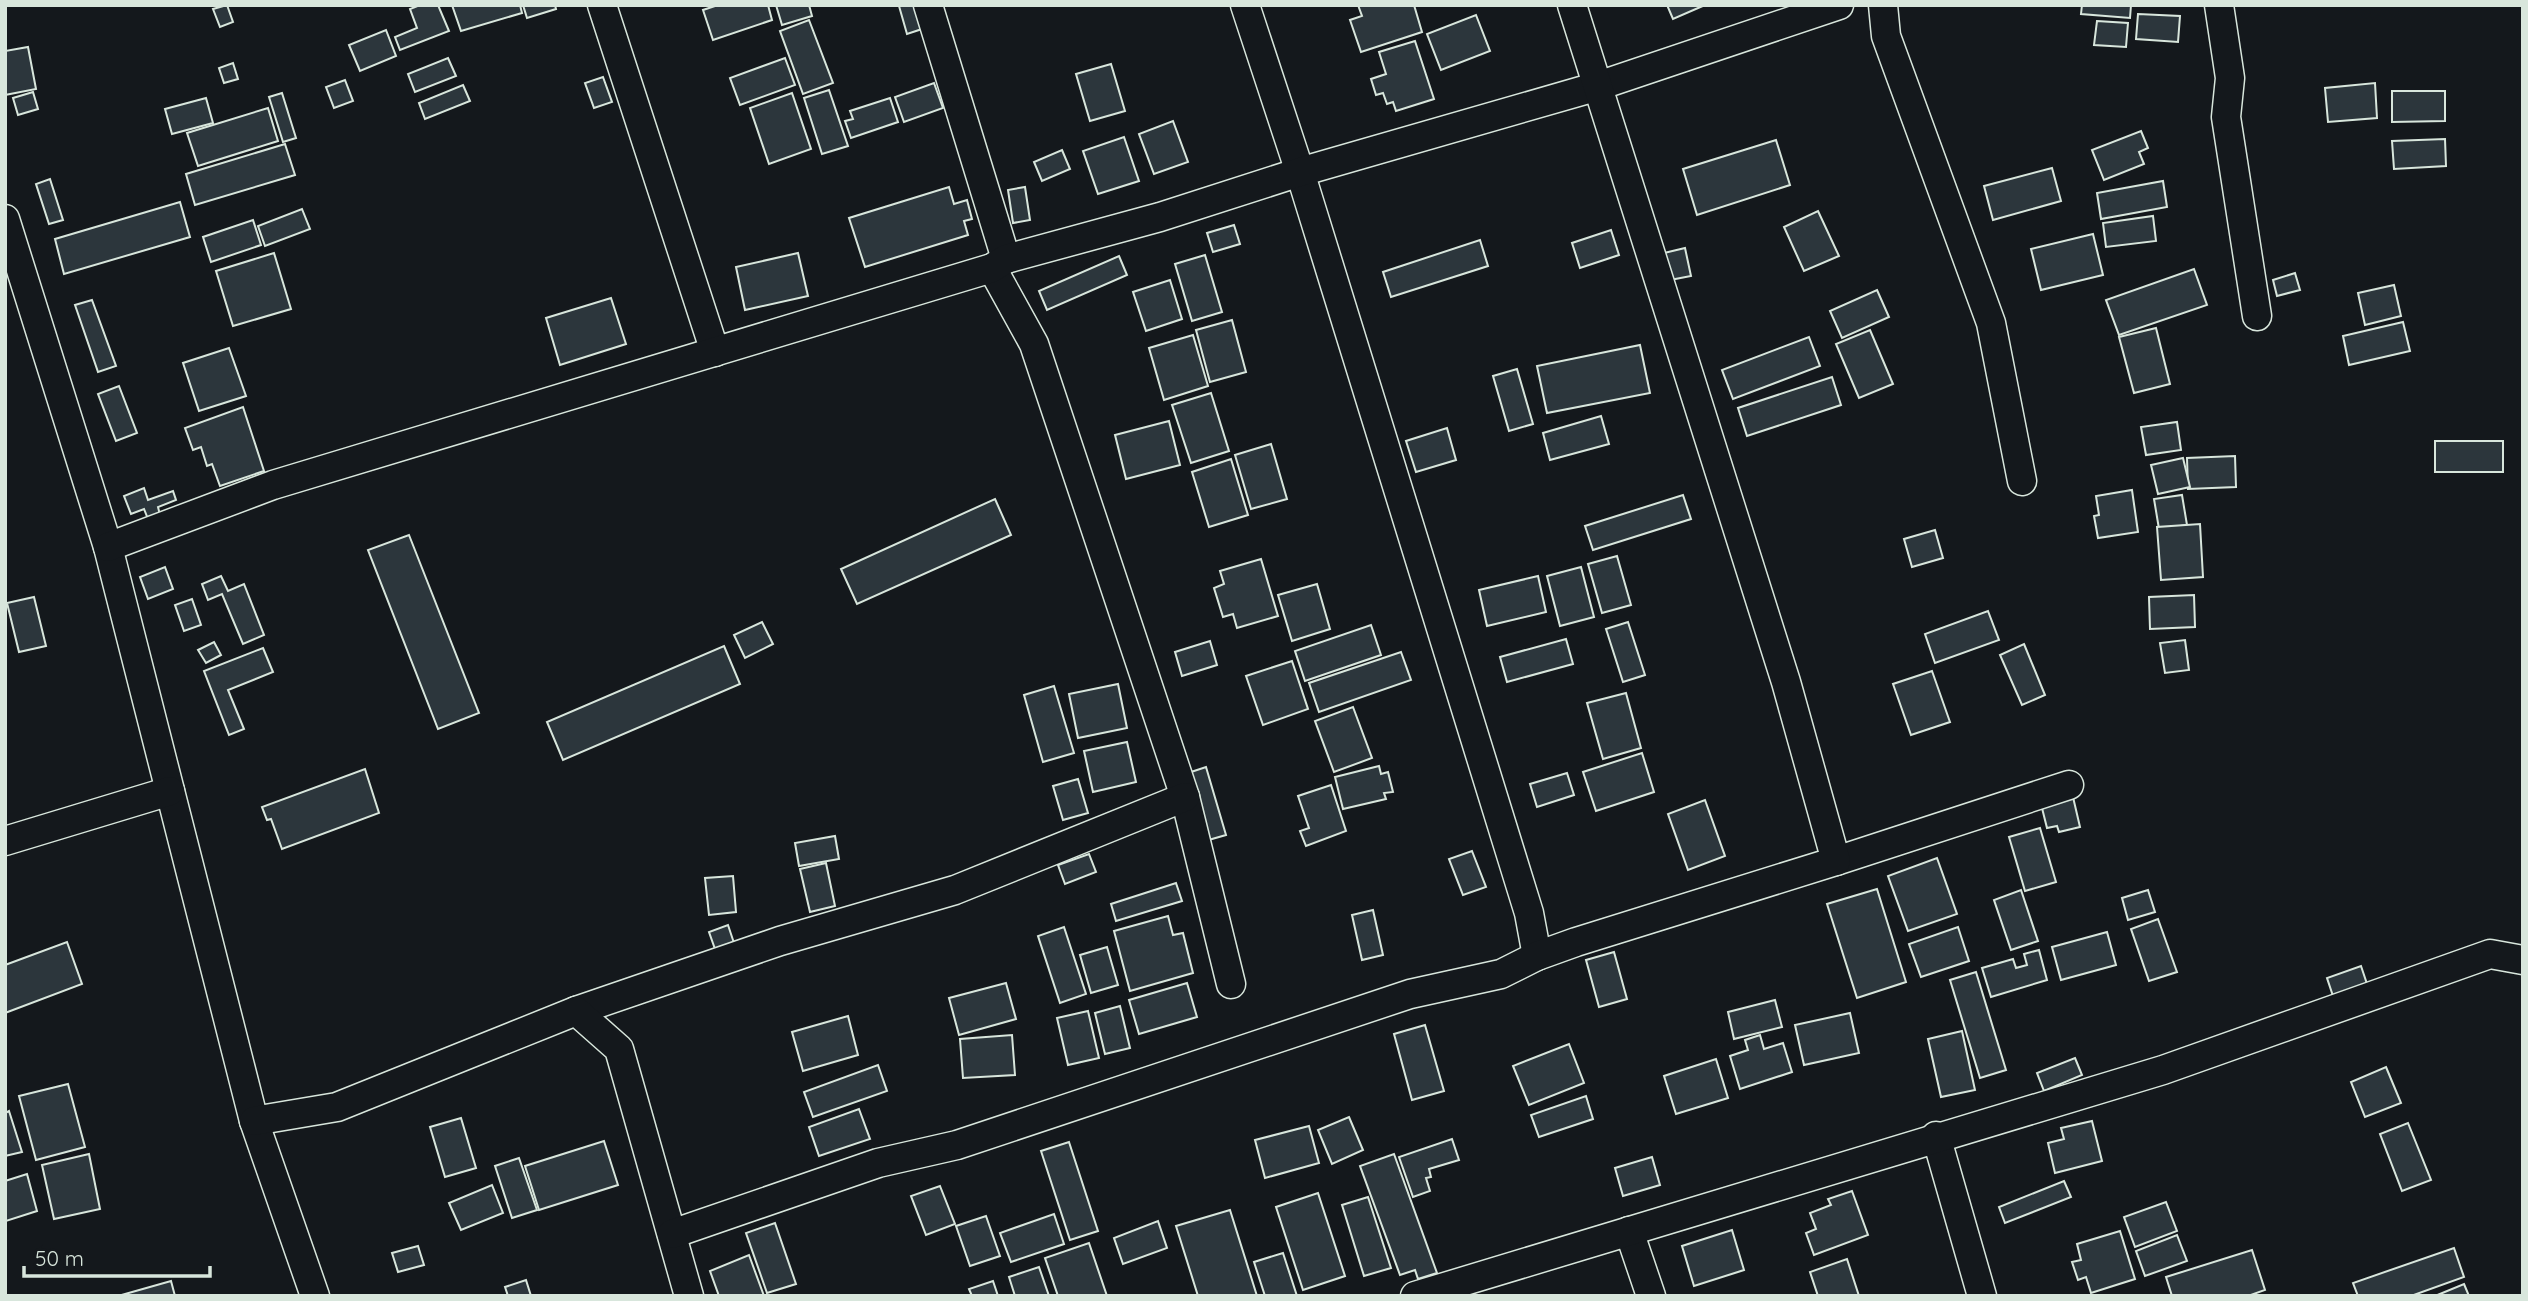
<svg xmlns="http://www.w3.org/2000/svg" width="2528" height="1301" font-family="Quicksand,sans-serif">
  <style>
    .building { fill: #2c363c; stroke: #d8e6dc; stroke-width: 2 }
    .lines { fill: none; stroke-linecap: round; stroke-linejoin: round }
    .minor-casing { stroke: #d8e6dc; stroke-width: 31 }
    .minor { stroke: #14181c; stroke-width: 28 }
  </style>
  <rect width="100%" height="100%" fill="#14181c"/>
  <g class="building">
    <polygon points="227,5 233,22 220,27 213,9"/>
    <polygon points="420,5 438,5 449,31 400,50 395,37 417,28 410,9"/>
    <polygon points="452,5 520,5 522,13 461,31"/>
    <polygon points="523,5 555,5 556,9 527,18"/>
    <polygon points="718,5 768,5 772,20 713,40 703,10"/>
    <polygon points="776,5 809,5 812,16 782,25"/>
    <polygon points="915,5 922,29 907,34 899,6"/>
    <polygon points="1358,5 1414,5 1422,32 1361,52 1350,20 1362,16"/>
    <polygon points="1667,5 1705,5 1673,19"/>
    <polygon points="2082,5 2131,5 2130,18 2081,14"/>
    <polygon points="2138,14 2180,16 2178,42 2136,39"/>
    <polygon points="1476,15 1490,51 1441,70 1427,34"/>
    <polygon points="809,20 833,83 803,94 780,31"/>
    <polygon points="2097,21 2128,23 2126,47 2094,45"/>
    <polygon points="386,30 396,56 360,71 349,45"/>
    <polygon points="1415,41 1434,99 1396,111 1393,102 1387,104 1383,93 1376,95 1371,79 1386,74 1379,52"/>
    <polygon points="28,47 36,89 5,95 5,51"/>
    <polygon points="448,58 456,76 415,92 408,74"/>
    <polygon points="785,58 795,85 740,105 730,78"/>
    <polygon points="233,63 238,79 224,83 219,68"/>
    <polygon points="1111,64 1125,111 1090,121 1076,74"/>
    <polygon points="603,77 612,102 594,108 585,83"/>
    <polygon points="345,80 353,101 334,108 326,87"/>
    <polygon points="934,83 943,108 904,122 895,97"/>
    <polygon points="2375,83 2377,118 2328,122 2325,88"/>
    <polygon points="463,85 470,101 425,119 419,103"/>
    <polygon points="829,90 848,146 822,154 804,98"/>
    <polygon points="2392,91 2445,91 2445,121 2392,122"/>
    <polygon points="33,92 38,109 18,115 13,98"/>
    <polygon points="282,93 296,138 283,142 269,97"/>
    <polygon points="792,93 811,149 769,164 750,108"/>
    <polygon points="206,98 213,123 172,134 165,109"/>
    <polygon points="890,98 898,122 851,138 845,121 853,119 850,111"/>
    <polygon points="268,108 278,141 198,166 187,133"/>
    <polygon points="1173,121 1188,162 1154,174 1139,134"/>
    <polygon points="2141,131 2148,148 2139,152 2144,164 2104,180 2092,150"/>
    <polygon points="1124,137 1139,181 1098,194 1083,151"/>
    <polygon points="2445,139 2446,166 2394,169 2392,141"/>
    <polygon points="1776,140 1790,185 1697,215 1683,169"/>
    <polygon points="285,144 295,175 195,205 186,174"/>
    <polygon points="1062,150 1070,169 1042,181 1034,162"/>
    <polygon points="2052,168 2061,201 1993,220 1984,186"/>
    <polygon points="50,179 63,220 49,224 36,184"/>
    <polygon points="2163,181 2167,207 2101,219 2097,193"/>
    <polygon points="949,187 954,204 967,200 972,219 964,221 968,235 865,267 849,218"/>
    <polygon points="1025,187 1030,220 1013,223 1008,190"/>
    <polygon points="180,202 190,237 64,274 55,239"/>
    <polygon points="302,209 310,229 265,246 258,226"/>
    <polygon points="1818,211 1839,256 1804,271 1784,227"/>
    <polygon points="2153,216 2156,241 2106,247 2103,223"/>
    <polygon points="253,220 261,245 211,262 203,237"/>
    <polygon points="1234,225 1240,244 1213,252 1207,233"/>
    <polygon points="1611,230 1619,255 1580,268 1572,243"/>
    <polygon points="2093,234 2103,275 2041,290 2031,249"/>
    <polygon points="1480,240 1488,266 1391,297 1383,272"/>
    <polygon points="1685,248 1691,276 1670,280 1664,253"/>
    <polygon points="274,253 291,309 233,326 216,271"/>
    <polygon points="798,253 808,296 745,310 736,267"/>
    <polygon points="1205,255 1222,312 1192,321 1175,264"/>
    <polygon points="1119,256 1127,275 1047,310 1039,291"/>
    <polygon points="2194,269 2207,305 2119,335 2106,300"/>
    <polygon points="2295,273 2300,290 2277,296 2273,280"/>
    <polygon points="1170,280 1182,319 1146,331 1133,292"/>
    <polygon points="2394,285 2401,316 2365,325 2358,293"/>
    <polygon points="1877,290 1889,317 1842,338 1830,311"/>
    <polygon points="611,298 626,344 560,365 546,318"/>
    <polygon points="92,300 116,366 98,372 75,305"/>
    <polygon points="1232,320 1246,372 1210,382 1196,330"/>
    <polygon points="2403,322 2410,351 2349,365 2343,336"/>
    <polygon points="2156,328 2170,384 2134,393 2119,337"/>
    <polygon points="1870,330 1893,384 1859,398 1836,344"/>
    <polygon points="1193,335 1208,386 1164,400 1149,348"/>
    <polygon points="1809,337 1820,366 1733,399 1722,370"/>
    <polygon points="1640,345 1650,393 1547,413 1537,366"/>
    <polygon points="229,348 246,396 199,411 183,363"/>
    <polygon points="1517,369 1533,424 1509,431 1493,376"/>
    <polygon points="1832,377 1841,405 1747,436 1738,408"/>
    <polygon points="119,386 137,433 116,441 98,394"/>
    <polygon points="1211,393 1229,451 1191,463 1172,405"/>
    <polygon points="243,407 264,471 220,486 212,464 207,466 201,447 193,450 185,428"/>
    <polygon points="1601,416 1609,444 1550,460 1543,433"/>
    <polygon points="1169,421 1180,465 1126,479 1115,435"/>
    <polygon points="2177,422 2181,450 2146,455 2141,427"/>
    <polygon points="1447,428 1456,460 1416,472 1406,441"/>
    <rect x="2435" y="441" width="68" height="31"/>
    <polygon points="1271,444 1287,499 1251,509 1235,455"/>
    <polygon points="2235,456 2236,487 2188,489 2187,458"/>
    <polygon points="2183,458 2190,487 2158,494 2151,465"/>
    <polygon points="1231,459 1248,515 1209,527 1192,472"/>
    <polygon points="144,488 148,500 173,491 176,500 158,507 160,515 148,519 144,509 131,514 124,496"/>
    <polygon points="2132,490 2138,532 2098,538 2094,516 2099,515 2096,496"/>
    <polygon points="1683,495 1691,519 1593,550 1585,526"/>
    <polygon points="2182,495 2187,525 2159,529 2154,499"/>
    <polygon points="995,499 1011,535 857,604 841,569"/>
    <polygon points="2200,524 2203,577 2161,580 2157,527"/>
    <polygon points="1935,530 1943,558 1912,567 1904,539"/>
    <polygon points="409,535 479,713 438,729 368,550"/>
    <polygon points="1617,556 1631,605 1602,613 1588,564"/>
    <polygon points="1261,559 1278,616 1237,628 1233,614 1223,617 1214,588 1224,584 1220,571"/>
    <polygon points="165,567 173,589 148,599 140,577"/>
    <polygon points="1581,567 1594,617 1560,626 1547,576"/>
    <polygon points="221,576 228,591 244,584 264,635 243,644 222,594 208,600 202,584"/>
    <polygon points="1538,576 1546,612 1487,626 1479,590"/>
    <polygon points="1317,584 1330,629 1292,641 1278,595"/>
    <polygon points="2194,595 2195,627 2150,629 2149,597"/>
    <polygon points="34,597 46,646 19,652 7,603"/>
    <polygon points="192,599 201,625 184,631 175,605"/>
    <polygon points="1988,611 1999,640 1935,663 1925,634"/>
    <polygon points="762,622 773,644 745,658 734,635"/>
    <polygon points="1628,622 1645,675 1623,682 1606,629"/>
    <polygon points="1371,625 1381,655 1305,681 1295,651"/>
    <polygon points="1566,639 1573,664 1507,682 1500,657"/>
    <polygon points="2185,640 2189,670 2165,673 2160,643"/>
    <polygon points="1210,641 1217,665 1182,676 1175,652"/>
    <polygon points="214,642 221,655 206,663 198,650"/>
    <polygon points="2024,644 2045,695 2022,705 2000,655"/>
    <polygon points="724,646 740,684 563,760 547,722"/>
    <polygon points="263,648 273,672 228,690 244,729 229,735 204,671"/>
    <polygon points="1401,652 1411,680 1319,712 1309,683"/>
    <polygon points="1292,661 1308,709 1263,725 1246,676"/>
    <polygon points="1932,671 1950,722 1911,735 1893,684"/>
    <polygon points="1118,684 1127,728 1078,738 1069,694"/>
    <polygon points="1054,686 1074,753 1043,762 1024,695"/>
    <polygon points="1626,693 1641,748 1603,759 1587,703"/>
    <polygon points="1353,707 1372,758 1334,772 1315,721"/>
    <polygon points="1127,742 1136,782 1093,792 1084,751"/>
    <polygon points="1642,753 1654,792 1596,811 1583,772"/>
    <polygon points="1379,766 1381,774 1388,772 1393,792 1384,793 1386,799 1343,809 1335,777"/>
    <polygon points="1206,767 1226,835 1205,841 1185,774"/>
    <polygon points="365,769 379,813 282,849 271,819 267,820 262,807"/>
    <polygon points="1567,773 1574,795 1537,807 1530,784"/>
    <polygon points="1078,779 1088,813 1063,820 1053,786"/>
    <polygon points="1331,785 1346,831 1306,846 1300,831 1309,828 1298,796"/>
    <polygon points="2073,797 2080,827 2059,832 2057,826 2047,828 2041,804"/>
    <polygon points="1705,800 1725,856 1688,870 1668,814"/>
    <polygon points="2040,828 2056,882 2025,891 2009,837"/>
    <polygon points="835,836 839,859 799,866 795,843"/>
    <polygon points="1472,851 1486,887 1463,895 1449,859"/>
    <polygon points="1089,854 1096,872 1065,884 1058,865"/>
    <polygon points="1937,858 1957,914 1908,931 1888,876"/>
    <polygon points="826,863 835,906 810,912 800,869"/>
    <polygon points="733,876 736,912 709,915 705,878"/>
    <polygon points="1176,883 1182,901 1116,921 1111,904"/>
    <polygon points="1877,889 1906,982 1857,998 1827,904"/>
    <polygon points="2021,890 2038,941 2011,950 1994,900"/>
    <polygon points="2148,890 2155,912 2128,920 2122,898"/>
    <polygon points="1373,910 1383,955 1362,960 1352,915"/>
    <polygon points="1168,916 1173,935 1183,933 1193,973 1130,991 1114,931"/>
    <polygon points="2158,919 2177,972 2149,981 2131,929"/>
    <polygon points="728,925 734,943 715,949 709,932"/>
    <polygon points="1064,927 1086,994 1060,1003 1038,936"/>
    <polygon points="1958,927 1969,961 1921,977 1909,944"/>
    <polygon points="2107,932 2116,965 2061,980 2052,947"/>
    <polygon points="67,942 82,984 5,1013 5,965"/>
    <polygon points="1107,947 1118,985 1091,993 1080,955"/>
    <polygon points="2039,950 2047,980 1991,997 1982,968 2013,959 2016,968 2027,965 2024,954"/>
    <polygon points="1614,952 1627,999 1599,1007 1586,960"/>
    <polygon points="2361,966 2368,987 2334,999 2327,978"/>
    <polygon points="1976,972 2006,1070 1980,1078 1950,980"/>
    <polygon points="1006,983 1016,1019 959,1035 949,998"/>
    <polygon points="1187,983 1197,1017 1139,1034 1129,1000"/>
    <polygon points="1775,1000 1782,1027 1734,1039 1728,1012"/>
    <polygon points="1120,1006 1130,1048 1105,1054 1095,1013"/>
    <polygon points="1088,1011 1099,1058 1068,1065 1057,1018"/>
    <polygon points="1850,1013 1859,1053 1804,1065 1795,1025"/>
    <polygon points="848,1016 858,1055 803,1071 792,1032"/>
    <polygon points="1425,1025 1444,1091 1412,1100 1394,1034"/>
    <polygon points="1962,1031 1975,1090 1941,1097 1928,1039"/>
    <polygon points="1012,1035 1015,1075 963,1078 960,1039"/>
    <polygon points="1760,1035 1764,1049 1783,1043 1792,1072 1740,1089 1730,1056 1748,1050 1745,1040"/>
    <polygon points="1569,1044 1584,1083 1529,1105 1513,1066"/>
    <polygon points="2075,1058 2082,1075 2044,1091 2037,1073"/>
    <polygon points="1716,1059 1728,1098 1676,1114 1664,1076"/>
    <polygon points="878,1065 887,1091 813,1117 804,1092"/>
    <polygon points="2386,1067 2401,1103 2365,1117 2351,1082"/>
    <polygon points="68,1084 85,1147 36,1160 19,1096"/>
    <polygon points="1586,1096 1593,1119 1539,1137 1531,1115"/>
    <polygon points="859,1109 870,1139 819,1156 809,1127"/>
    <polygon points="9,1111 22,1152 5,1156 5,1113"/>
    <polygon points="1349,1117 1363,1150 1332,1164 1318,1130"/>
    <polygon points="461,1118 476,1168 445,1177 430,1127"/>
    <polygon points="2092,1121 2102,1161 2055,1173 2048,1143 2064,1139 2061,1128"/>
    <polygon points="2408,1123 2431,1180 2402,1191 2380,1134"/>
    <polygon points="1309,1126 1319,1163 1265,1178 1255,1140"/>
    <polygon points="1452,1139 1459,1160 1429,1169 1431,1177 1426,1178 1430,1191 1413,1197 1399,1157"/>
    <polygon points="604,1141 618,1185 539,1210 525,1166"/>
    <polygon points="1069,1142 1098,1231 1070,1240 1041,1151"/>
    <polygon points="89,1154 100,1209 54,1219 42,1165"/>
    <polygon points="1394,1154 1437,1273 1418,1279 1415,1270 1400,1275 1360,1166"/>
    <polygon points="1652,1157 1660,1185 1623,1196 1615,1168"/>
    <polygon points="519,1158 537,1210 512,1218 495,1166"/>
    <polygon points="27,1174 37,1211 6,1221 5,1181"/>
    <polygon points="2064,1181 2071,1197 2005,1223 1999,1207"/>
    <polygon points="492,1185 503,1213 461,1230 449,1203"/>
    <polygon points="940,1186 955,1224 926,1235 911,1196"/>
    <polygon points="1852,1191 1868,1235 1814,1255 1806,1233 1816,1229 1810,1213 1831,1205 1828,1199"/>
    <polygon points="1318,1193 1345,1276 1303,1290 1276,1207"/>
    <polygon points="1368,1197 1391,1268 1364,1276 1342,1205"/>
    <polygon points="2166,1202 2177,1231 2135,1247 2124,1217"/>
    <polygon points="1230,1210 1257,1296 1198,1296 1176,1226"/>
    <polygon points="1054,1214 1064,1244 1011,1262 1000,1233"/>
    <polygon points="986,1216 1000,1256 970,1266 956,1226"/>
    <polygon points="1158,1221 1167,1248 1123,1264 1114,1238"/>
    <polygon points="775,1223 796,1284 767,1293 746,1233"/>
    <polygon points="1732,1230 1744,1270 1694,1286 1682,1246"/>
    <polygon points="2120,1231 2135,1279 2091,1293 2086,1277 2078,1280 2072,1262 2081,1260 2077,1244"/>
    <polygon points="2177,1235 2187,1261 2145,1276 2136,1251"/>
    <polygon points="1089,1243 1107,1296 1058,1296 1045,1258"/>
    <polygon points="418,1246 424,1265 398,1272 392,1253"/>
    <polygon points="2454,1248 2464,1277 2411,1296 2358,1296 2353,1283"/>
    <polygon points="2252,1250 2265,1290 2248,1296 2172,1296 2166,1277"/>
    <polygon points="1283,1253 1297,1296 1265,1296 1254,1262"/>
    <polygon points="749,1255 764,1296 719,1296 710,1271"/>
    <polygon points="1847,1259 1859,1296 1818,1296 1810,1272"/>
    <polygon points="1039,1267 1049,1296 1015,1296 1009,1277"/>
    <polygon points="526,1280 531,1296 508,1296 505,1287"/>
    <polygon points="171,1281 175,1296 118,1296"/>
    <polygon points="993,1281 998,1296 972,1296 969,1289"/>
    <polygon points="2464,1284 2469,1296 2435,1296"/>
  </g>
  <g class="lines">
    <g class="minor-casing">
      <g id="minor">
        <polyline points="602,5 715,352"/>
        <polyline points="928,5 1006,259"/>
        <polyline points="1245,5 1300,172 1529,913 1537,956"/>
        <polyline points="1883,5 1886,36 1991,323 2022,481"/>
        <polyline points="2219,5 2230,78 2226,117 2257,316"/>
        <polyline points="5,219 108,547 254,1121 315,1296"/>
        <polyline points="992,268 1034,344 1185,797 1231,984"/>
        <polyline points="108,547 273,485 992,268 1006,259 1160,217 1300,172 1595,87 1839,5"/>
        <polyline points="5,841 170,791"/>
        <polyline points="1836,861 2069,785"/>
        <polyline points="576,1011 780,941 955,890 1185,797"/>
        <polyline points="254,1121 337,1107 576,1011 619,1049 689,1296"/>
        <polyline points="1936,1136 1982,1296"/>
        <polyline points="1629,1231 1651,1296"/>
        <polyline points="672,1234 878,1163 957,1145 1410,994 1501,974 1537,956 1576,942 1836,861 1786,682 1572,5"/>
        <polyline points="1415,1296 2163,1070 2490,954 2523,960"/>
      </g>
    </g>
    <use href="#minor" class="minor"/>
  </g>
  <rect width="2528" height="1301" fill="none" stroke="#d8e6dc" stroke-width="14"/>
  <path d="M24 1266v10h186v-10" fill="none" stroke="#d8e6dc" stroke-width="3.5"/>
  <text x="35" y="1266" font-size="21" fill="#d8e6dc" stroke="#14181c" stroke-width="5" paint-order="stroke">50 m</text>
</svg>
